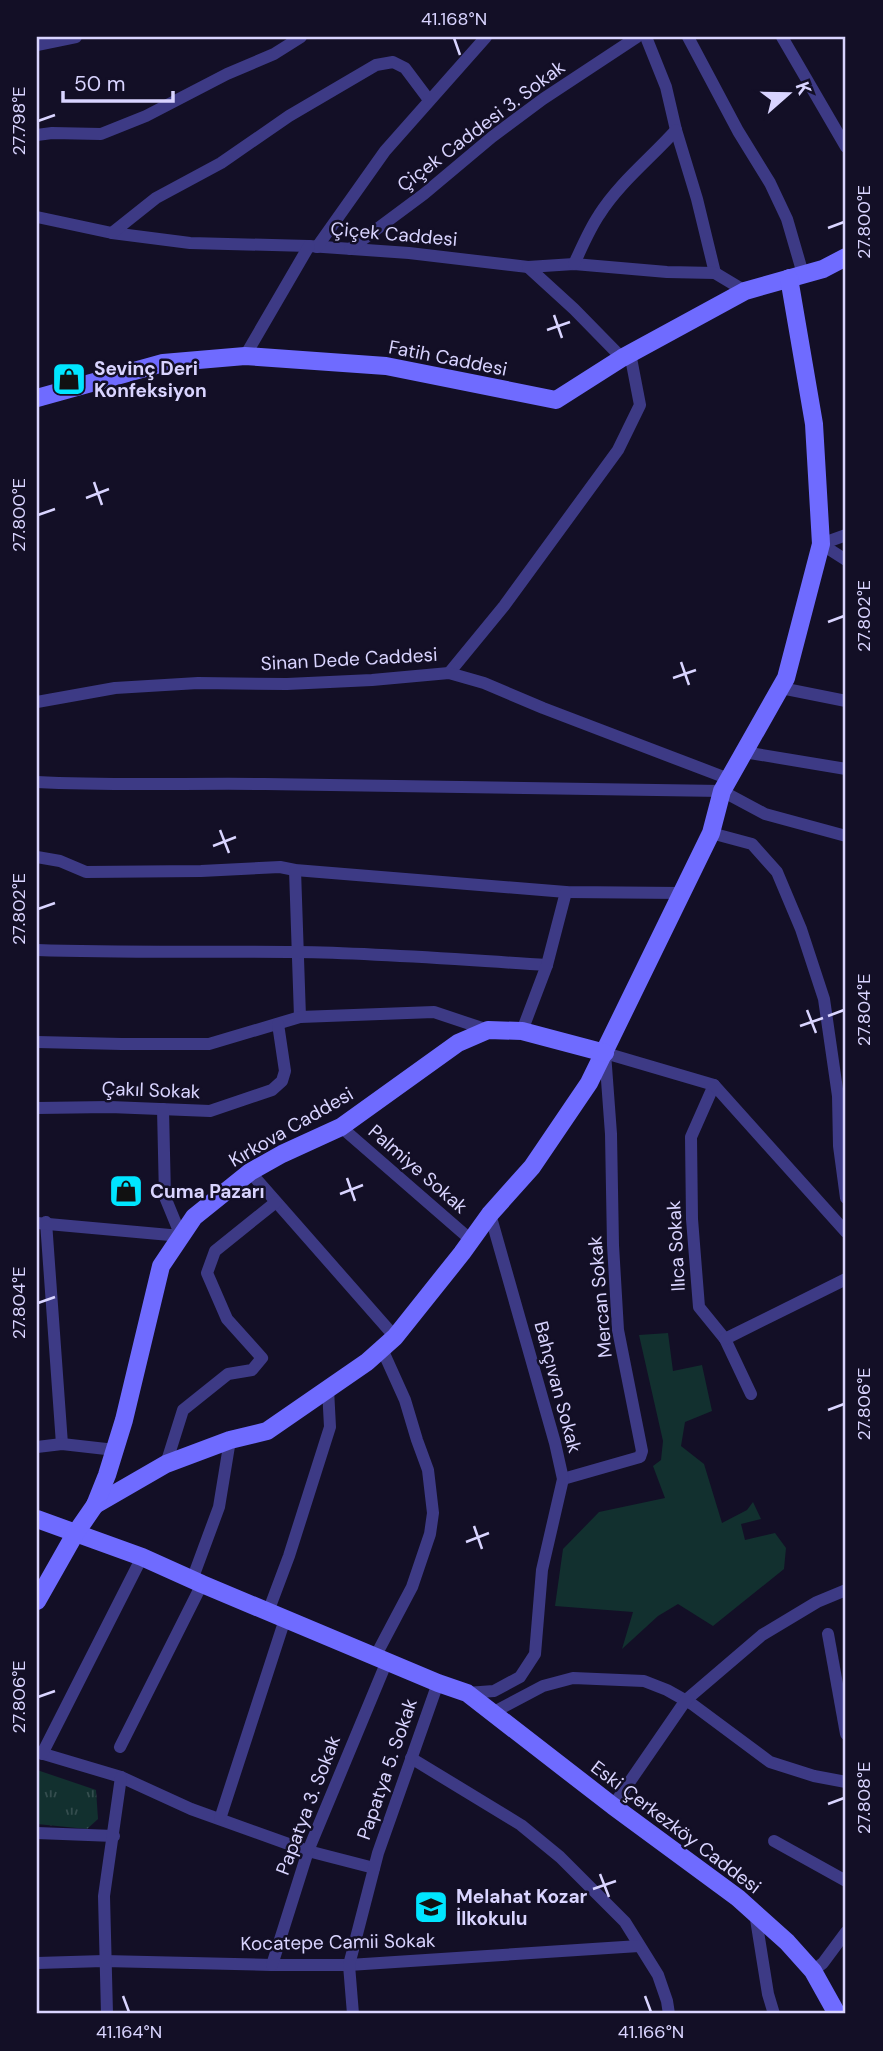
<svg xmlns="http://www.w3.org/2000/svg" width="883" height="2051" font-family="'DM Sans',sans-serif">
  <style>
    .green { fill: #12302f }
    .park { fill: url(#park-tufts) }
    .lines { fill: none; stroke-linecap: round; stroke-linejoin: round }
    .street { stroke: #3d3a85; stroke-width: 12 }
    .secondary { stroke: #6f6bff; stroke-width: 18 }
    .ticks { fill: none; stroke: #d9d4ff; stroke-width: 2.5 }
    .labels { text-anchor: middle; dominant-baseline: central; stroke-width: 5; stroke-linejoin: round; paint-order: stroke }
    .street-label { font-size: 19px; fill: #d9d4ff; stroke: #130f26 }
    .poi-label { font-size: 19px; font-weight: bold; fill: #d9d4ff; stroke: #130f26; text-anchor: start }
    .neatline { fill: none; stroke: #d9d4ff; stroke-width: 2.5 }
    .ticks-label { font-size: 18px; text-anchor: middle; fill: #d9d4ff }
  </style>
  <defs>
    <pattern id="park-tufts" width="24" height="20" patternUnits="userSpaceOnUse" patternTransform="scale(1.75)"><rect width="24" height="20" fill="#12302f"/><path d="M3 7l-1-3M5 7V3M7 7l1-3M15 17l-1-3M17 17v-4M19 17l1-3" fill="none" stroke="#344d4e"/></pattern>
  </defs>
  <rect width="100%" height="100%" fill="#130f26"/>
  <polygon class="green" points="668,1333 673,1371 702,1365 712,1411 685,1422 681,1446 704,1464 722,1523 747,1510 753,1502 761,1519 741,1524 745,1540 775,1533 786,1548 784,1569 713,1626 678,1604 658,1616 622,1649 633,1612 555,1606 563,1549 599,1512 665,1498 653,1466 661,1460 663,1441 639,1335"/>
  <polygon class="park" points="37,1770 96,1790 98,1819 87,1829 37,1824"/>
  <g class="lines">
    <g class="street">
      <polyline points="646,37 666,87 676,130 697,199 715,273"/>
      <polyline points="688,37 738,131 770,183 787,219 803,274"/>
      <polyline points="782,37 846,147"/>
      <polyline points="37,45 76,37"/>
      <polyline points="37,135 52,133 101,134 146,116 227,74 274,54 301,37"/>
      <polyline points="37,217 112,233 190,243 309,246 409,253 528,267 574,264 667,272 715,273 745,291"/>
      <polyline points="112,233 156,198 221,163 289,116 376,65 393,62 405,68 429,100"/>
      <polyline points="317,247 385,151 486,37"/>
      <polyline points="350,249 424,194 492,137 543,99 637,37"/>
      <path d="M574,264c8,-17 15,-34 25,-49 20,-32 52,-57 77,-85"/>
      <polyline points="528,267 574,309 622,358"/>
      <polyline points="245,356 309,246"/>
      <polyline points="821,544 846,560"/>
      <polyline points="821,544 846,535"/>
      <polyline points="449,673 504,606 618,450 640,405 630,353"/>
      <polyline points="781,688 846,701"/>
      <polyline points="37,702 115,688 198,683 287,684 372,680 449,673 484,683 543,708 729,779"/>
      <polyline points="744,752 846,769"/>
      <path d="M37,782c76,4 152,1 228,2 153,1 305,4 457,7l43,23 81,22"/>
      <polyline points="711,833 752,844 777,872 801,929 824,999 838,1096 839,1146 846,1198"/>
      <polyline points="37,857 60,861 86,872 201,871 280,867 295,870 566,892 681,893"/>
      <polyline points="295,870 300,1017"/>
      <path d="M37,950c87,3 173,1 260,2 84,1 167,8 250,13"/>
      <polyline points="522,1031 547,965 566,892"/>
      <polyline points="37,1042 122,1044 209,1044 300,1017 434,1012 488,1030"/>
      <polyline points="714,1085 691,1137 692,1219 699,1307 725,1339 751,1394"/>
      <polyline points="37,1108 110,1107 210,1111 272,1090 282,1081 285,1071 278,1024"/>
      <polyline points="341,1127 471,1240"/>
      <polyline points="250,1172 395,1337"/>
      <polyline points="46,1222 62,1444"/>
      <polyline points="37,1223 181,1236 165,1197 163,1109"/>
      <polyline points="725,1339 846,1279"/>
      <polyline points="37,1447 62,1444 115,1450"/>
      <polyline points="166,1464 183,1410 228,1374 252,1370 262,1358 227,1319 207,1273 215,1251 276,1202"/>
      <polyline points="563,1479 640,1457 642,1451 618,1330 613,1245 611,1134 605,1053 714,1085 846,1232"/>
      <polyline points="192,1580 219,1507 230,1440"/>
      <polyline points="268,1612 289,1556 330,1427 328,1389"/>
      <polyline points="828,1634 846,1734"/>
      <polyline points="375,1657 412,1587 430,1534 433,1513 428,1470 417,1440 405,1400 382,1349"/>
      <polyline points="467,1693 494,1691 520,1677 535,1654 542,1570 563,1479 555,1443 490,1214"/>
      <polyline points="492,1713 543,1686 573,1678 644,1681 667,1690 692,1704 770,1762 814,1776 846,1782"/>
      <polyline points="120,1747 202,1584"/>
      <polyline points="37,1752 121,1777 191,1809 308,1851 374,1868"/>
      <polyline points="42,1754 142,1557"/>
      <polyline points="411,1758 521,1825 560,1857 625,1922 658,1975 667,2001 669,2014"/>
      <polyline points="613,1806 686,1700 762,1635 817,1602 846,1590"/>
      <polyline points="220,1819 285,1619"/>
      <polyline points="37,1833 114,1836"/>
      <polyline points="774,1841 846,1881"/>
      <polyline points="755,1913 768,1994 774,2014"/>
      <polyline points="37,1963 104,1961 272,1965 349,1965 639,1946"/>
      <polyline points="272,1965 308,1851 387,1661"/>
      <polyline points="813,1971 823,1963 846,1932"/>
      <polyline points="107,2014 104,1896 121,1777"/>
      <polyline points="353,2014 349,1965 378,1853 438,1683"/>
    </g>
    <g class="secondary">
      <polyline points="37,398 163,363 245,356 386,366 556,400 622,358 745,291 823,269 846,257"/>
      <polyline points="95,1505 166,1464 230,1440 267,1431 367,1362 395,1337 462,1253 490,1214 532,1167 589,1083 711,833 722,791 786,678 821,544 814,424 789,278"/>
      <polyline points="37,1519 142,1557 202,1584 438,1683 467,1693 613,1806 738,1898 787,1942 813,1971 837,2014"/>
      <polyline points="37,1601 75,1534 95,1505 107,1475 124,1420 161,1266 194,1217 250,1172 282,1154 341,1127 458,1043 488,1030 522,1031 605,1053"/>
    </g>
  </g>
  <path class="ticks" d="M454,38l6,17M38,121l17,-6M828,228l16,-6M554,315l8,23M547,330l23,-8M94,482l8,23M86,498l23,-9M38,515l17,-6M828,622l16,-6M681,662l8,23M673,678l23,-8M220,830l9,23M213,846l23,-9M38,909l17,-6M807,1010l9,23M828,1016l16,-6M800,1026l23,-8M347,1178l8,23M340,1194l23,-9M38,1303l17,-6M828,1410l16,-6M474,1526l8,23M466,1542l23,-9M38,1697l17,-6M828,1804l16,-6M600,1874l9,23M593,1889l23,-8M123,1996l6,16M645,1996l6,16"/>
  <defs>
    <g id="shop-square" transform="scale(1.75)"><rect x="-9" y="-9" width="18" height="18" rx="4" fill="#00e5ff" stroke="#130f26"/><path d="M-5-2.5h2.3a2.7 3.5 0 0 1 5.4 0H5L5.5 6h-11ZM-1.5-2.5h3a1.5 2.3 0 0 0-3 0Z" fill="#111"/></g>
    <g id="school-square" transform="scale(1.75)"><rect x="-9" y="-9" width="18" height="18" rx="4" fill="#00e5ff" stroke="#130f26"/><path d="M0-5L7-2L0 1L-7-2ZM-4 1L0 2.5L4 1V4Q0 6-4 4Z" fill="#111"/></g>
  </defs>
  <g fill-rule="evenodd">
    <use href="#shop-square" x="69" y="379"/>
    <use href="#shop-square" x="126" y="1191"/>
    <use href="#school-square" x="431" y="1907"/>
  </g>
  <g class="labels">
    <g class="street-label">
      <text transform="translate(481 126) rotate(-37)">Çiçek Caddesi 3. Sokak</text>
      <text transform="translate(394 234) rotate(5)">Çiçek Caddesi</text>
      <text transform="translate(448 358) rotate(11)">Fatih Caddesi</text>
      <text transform="translate(349 659) rotate(-3)">Sinan Dede Caddesi</text>
      <text transform="translate(151 1090) rotate(2)">Çakıl Sokak</text>
      <text transform="translate(291 1127) rotate(-30)">Kırkova Caddesi</text>
      <text transform="translate(418 1169) rotate(41)">Palmiye Sokak</text>
      <text transform="translate(676 1246) rotate(-93)">Ilıca Sokak</text>
      <text transform="translate(600 1297) rotate(-95)">Mercan Sokak</text>
      <text transform="translate(558 1387) rotate(75)">Bahçıvan Sokak</text>
      <text transform="translate(387 1769) rotate(-71)">Papatya 5. Sokak</text>
      <text transform="translate(308 1805) rotate(-69)">Papatya 3. Sokak</text>
      <text transform="translate(676 1827) rotate(37)">Eski Çerkezköy Caddesi</text>
      <text transform="translate(338 1942) rotate(-1)">Kocatepe Camii Sokak</text>
    </g>
    <g class="poi-label">
      <text x="94" y="368">Sevinç Deri<tspan x="94" dy="22">Konfeksiyon</tspan></text>
      <text x="150" y="1191">Cuma Pazarı</text>
      <text x="456" y="1896">Melahat Kozar<tspan x="456" dy="22">İlkokulu</tspan></text>
    </g>
  </g>
  <rect width="883" height="2051" fill="none" stroke="#130f26" stroke-width="77"/>
  <g transform="translate(788 94) rotate(70)" stroke="#130f26" stroke-width="5" paint-order="stroke">
  <path d="M0-5L12 26L0 18L-12 26Z" fill="#d9d4ff"/>
  <text y="-10" font-size="19" font-weight="bold" text-anchor="middle" fill="#d9d4ff">K</text>
  </g>
  <path d="M63 91v10h110v-10" fill="none" stroke="#d9d4ff" stroke-width="3.5"/>
  <text x="74" y="91" font-size="21" fill="#d9d4ff" stroke="#130f26" stroke-width="5" paint-order="stroke">50 m</text>
  <rect x="38" y="38" width="806" height="1974" class="neatline"/>
  <g class="ticks-label">
    <text x="454" y="25">41.168°N</text>
    <text transform="translate(19 121) rotate(-90)" y="6">27.798°E</text>
    <text transform="translate(864 222) rotate(-90)" y="6">27.800°E</text>
    <text transform="translate(19 515) rotate(-90)" y="6">27.800°E</text>
    <text transform="translate(864 616) rotate(-90)" y="6">27.802°E</text>
    <text transform="translate(19 909) rotate(-90)" y="6">27.802°E</text>
    <text transform="translate(864 1010) rotate(-90)" y="6">27.804°E</text>
    <text transform="translate(19 1303) rotate(-90)" y="6">27.804°E</text>
    <text transform="translate(864 1404) rotate(-90)" y="6">27.806°E</text>
    <text transform="translate(19 1697) rotate(-90)" y="6">27.806°E</text>
    <text transform="translate(864 1798) rotate(-90)" y="6">27.808°E</text>
    <text x="129" y="2038">41.164°N</text>
    <text x="651" y="2038">41.166°N</text>
  </g>
</svg>
